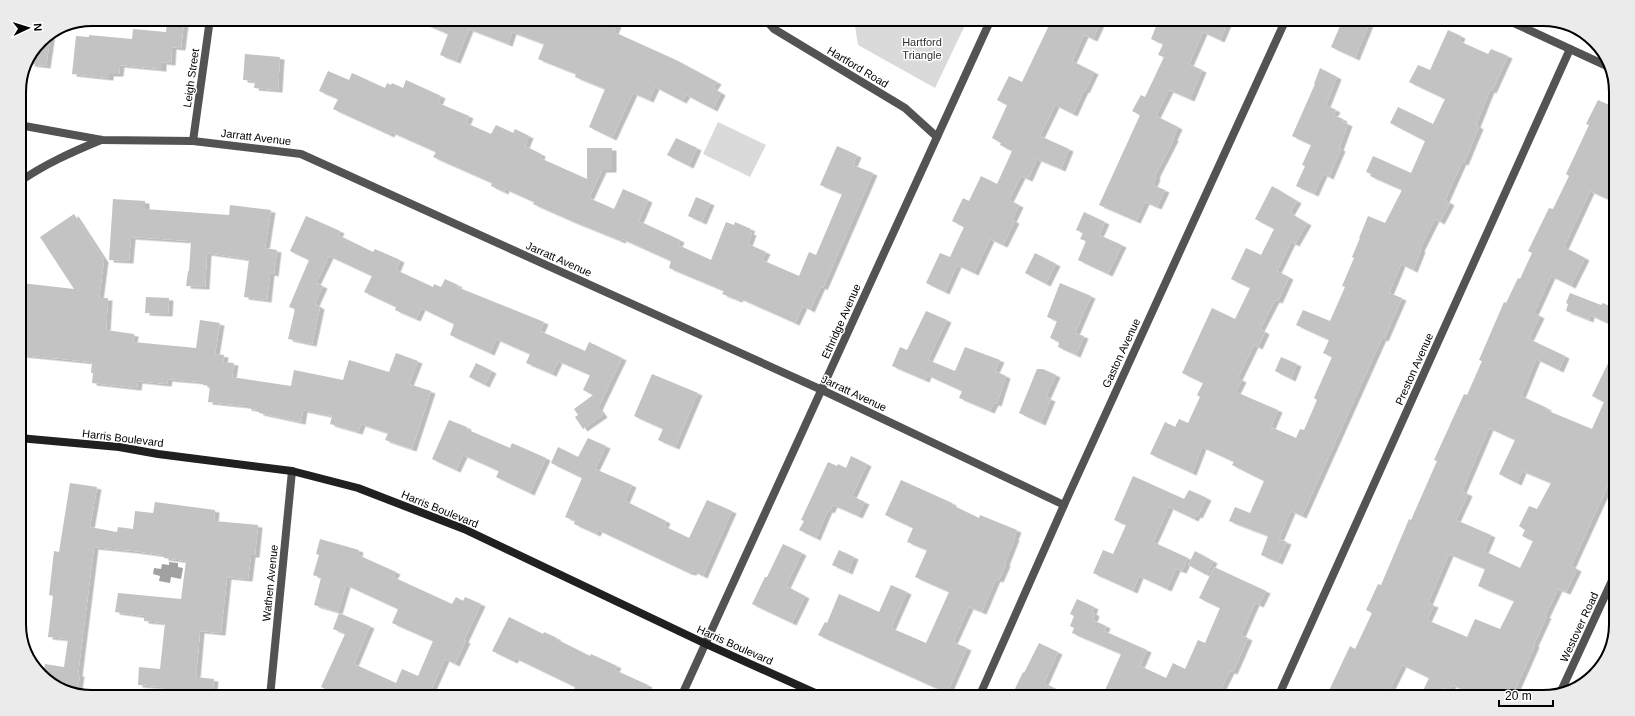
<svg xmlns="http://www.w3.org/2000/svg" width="1635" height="716" font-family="Helvetica,sans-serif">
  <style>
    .green { fill: #dadada }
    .water { fill: #a1a1a1 }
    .building { fill: #c3c3c3; fill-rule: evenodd; filter: url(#shadow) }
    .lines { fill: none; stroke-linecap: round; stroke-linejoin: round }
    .street { stroke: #535353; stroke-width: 8 }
    .secondary { stroke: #202020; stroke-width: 8 }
    .labels { text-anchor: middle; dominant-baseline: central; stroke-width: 3; stroke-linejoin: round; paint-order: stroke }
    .park-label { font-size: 11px; fill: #313131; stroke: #fff }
    .street-label { font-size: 11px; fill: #000; stroke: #fff }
    .rim { fill: none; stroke: #000; stroke-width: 2 }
  </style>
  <defs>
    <filter id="shadow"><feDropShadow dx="4.5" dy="2.5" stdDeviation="0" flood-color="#0004"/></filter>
  </defs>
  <rect width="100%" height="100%" fill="#fff"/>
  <g class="green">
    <polygon points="854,19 968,19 935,88 858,45"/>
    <polygon points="718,122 766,145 750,177 703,154"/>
  </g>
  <polygon class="water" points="169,562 178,563 178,567 183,568 181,579 171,577 170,583 159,581 160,576 153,574 154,568 161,569 162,564 169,565"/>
  <g class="building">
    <polygon points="413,19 619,19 614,32 676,60 717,82 713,88 721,93 713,109 686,95 682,101 655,87 649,100 633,93 612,138 589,127 605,89 575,77 576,74 538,59 544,44 512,32 508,44 469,29 456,61 440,55 448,34"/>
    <polygon points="1052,19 1102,19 1093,39 1084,35 1072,61 1094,72 1085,91 1084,90 1073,114 1055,105 1040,136 1069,149 1061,169 1037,159 1028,179 1021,176 1009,200 1019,205 1012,220 1015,221 1003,245 990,239 974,273 957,265 945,292 926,283 940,253 950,257 964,227 952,221 963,198 969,201 981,176 997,184 1012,151 1000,145 1001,143 992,138 1007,105 997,100 1009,76 1022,82"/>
    <polygon points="1159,19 1229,19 1220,40 1203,32 1189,64 1202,70 1190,99 1169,90 1156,116 1178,127 1173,138 1174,139 1155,176 1156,177 1153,185 1165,190 1157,207 1145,202 1136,221 1099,205 1140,115 1132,111 1141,95 1145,97 1164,57 1158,55 1163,44 1151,39"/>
    <polygon points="1343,19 1371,19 1355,58 1331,47"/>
    <polygon points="167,22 184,24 183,31 181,48 172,47 171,63 162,62 162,69 120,65 119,74 109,74 109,78 72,74 76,36 89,37 89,35 132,39 133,29 166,32"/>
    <polygon points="1448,30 1461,36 1459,41 1488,54 1491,49 1508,56 1492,91 1490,90 1476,125 1479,127 1471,146 1464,163 1462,162 1445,200 1450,203 1440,222 1435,219 1420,249 1421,250 1413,270 1401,264 1389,293 1402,298 1384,339 1382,338 1302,516 1291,511 1279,539 1287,542 1278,562 1261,555 1268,536 1229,521 1235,507 1250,513 1264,481 1232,465 1234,462 1202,447 1192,473 1150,454 1165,422 1175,427 1179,419 1188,423 1200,397 1197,395 1203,383 1182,373 1212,308 1235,319 1250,288 1231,279 1246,248 1261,255 1274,229 1255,219 1272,186 1297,201 1290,213 1307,223 1295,244 1291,242 1277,271 1289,277 1278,301 1275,300 1260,329 1265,332 1258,347 1254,345 1238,378 1242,380 1236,392 1278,410 1271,427 1296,438 1300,429 1304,430 1317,400 1314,398 1332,357 1323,353 1329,340 1296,325 1303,310 1330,321 1345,287 1342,286 1354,258 1352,257 1360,238 1359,238 1368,216 1385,223 1402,190 1370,176 1371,174 1366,172 1373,156 1411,173 1425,141 1390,123 1398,107 1433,124 1445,99 1409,82 1418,65 1430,70"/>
    <polygon points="51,33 46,66 30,64 41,40"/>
    <polygon points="245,54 280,57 278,90 254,88 255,81 243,80"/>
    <polygon points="1320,68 1337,77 1326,105 1336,110 1333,115 1343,119 1342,121 1348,124 1339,148 1341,149 1329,177 1323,174 1314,194 1296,186 1305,166 1302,165 1311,145 1292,136 1315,84 1314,84"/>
    <polygon points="328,71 349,80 352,73 385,88 387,83 391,85 392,83 403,88 406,80 441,96 438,103 469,116 466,123 491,134 496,125 513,133 515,129 529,136 525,146 541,154 540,158 587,179 587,148 612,148 612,170 602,170 589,198 614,209 623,189 648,200 639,221 680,240 678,245 711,260 726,222 734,225 735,222 751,229 749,232 752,233 748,244 766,252 762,260 799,276 809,252 816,255 842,194 820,185 837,146 857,155 853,165 873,173 823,288 821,286 810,310 803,306 795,323 739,298 738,300 722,294 724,291 669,268 671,261 622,239 621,241 574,222 533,204 534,202 505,189 504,192 491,186 492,183 433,157 436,152 391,132 390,135 333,109 338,99 319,91"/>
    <path d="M1598,100l18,8v95l-26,-12 -26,56 21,11 -14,28 -20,-10 -17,37 6,3 -11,23 36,17 -6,14 -23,-11 -15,37 26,12 -1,2 46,19 12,-27 -12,-6 24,-49v121l-45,98 6,3 -11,23 -8,-3 -13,27h2l-13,28 1,1 -23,52h-34l-26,-12 -3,5 -5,-2 -4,9h-20l9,-19 -27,-13 -16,32h-60l24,-51 5,3 17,-36 -6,-3 12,-26 3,1 28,-66 2,1 26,-59 -3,-1 30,-66 3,1 15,-34 -3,-1 25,-58 2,1 12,-25 2,1 12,-26 -4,-2 21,-43 4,1 16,-33 -3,-2 23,-49 -3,-1zM1489,428l26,12 -16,34 18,9 5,-12 29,12 -14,26 -8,-3 -10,20 6,4 -3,6 11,5 -13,27 -36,-17 7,-16 -35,-15 12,-26 -6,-3zM1449,554l36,15 -7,17 36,15 -14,28 -25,-10 -8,18 -40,-17 7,-15 -6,-2z"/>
    <polygon points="676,138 697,148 689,166 667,155"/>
    <polygon points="696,197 710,203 702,222 688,216"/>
    <polygon points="113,199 145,201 145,209 229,215 230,205 271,210 265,248 277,250 274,274 270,273 267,300 244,297 249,259 207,253 205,287 186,286 188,271 189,271 191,241 131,237 129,261 109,260"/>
    <polygon points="1084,212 1105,222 1099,235 1122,245 1108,274 1078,260 1086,241 1080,239 1083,233 1076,230"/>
    <polygon points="74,214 104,260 99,298 108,298 106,330 134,334 133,342 196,348 200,320 220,323 215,354 224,355 223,362 234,363 232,377 291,386 294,370 343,380 349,360 389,372 396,353 418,361 409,384 431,391 412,449 385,440 388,433 361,424 358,432 330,424 332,416 303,410 301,422 259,413 259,410 247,408 247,406 208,402 210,386 203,385 203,382 168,379 167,384 138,381 137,388 92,383 93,373 91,373 92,362 22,355 26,326 19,326 21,283 74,289 40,237"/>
    <polygon points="306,216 340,231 338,235 373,252 375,249 400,260 396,270 433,287 434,284 441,287 445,279 458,285 457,287 544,322 540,331 585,351 589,342 622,358 598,408 603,415 583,429 575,417 578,415 574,409 593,395 583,390 590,375 558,361 552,374 526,363 530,354 496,339 490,353 450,335 454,324 421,308 416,319 395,310 396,307 364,292 372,276 329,256 316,283 323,286 315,304 320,307 312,344 288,339 295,309 289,307 309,260 290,251"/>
    <polygon points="1035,253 1056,264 1046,284 1025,273"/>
    <polygon points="1060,283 1091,296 1075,333 1084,336 1076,355 1058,347 1059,342 1050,338 1057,321 1047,317"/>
    <polygon points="1570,293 1601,305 1603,303 1616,309 1616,327 1590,315 1589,320 1566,311 1568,304 1566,303"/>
    <polygon points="146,297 169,298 168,314 145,313"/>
    <polygon points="926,311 947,320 928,360 955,371 965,347 1000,360 995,371 1006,376 997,404 994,403 990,411 959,398 962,391 927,375 925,380 892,366 900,347 907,350"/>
    <polygon points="1281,357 1297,364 1291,379 1275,371"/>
    <polygon points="476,363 492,371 485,385 469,377"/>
    <polygon points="1037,369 1043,369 1056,375 1046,397 1051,399 1041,423 1019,413"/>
    <polygon points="652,374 698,393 675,447 658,440 663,429 634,416"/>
    <polygon points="449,420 467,427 466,429 510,448 512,443 546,458 530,493 496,477 499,471 463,455 456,470 432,459"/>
    <polygon points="588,438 606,446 595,469 632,485 625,501 666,521 664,526 689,538 707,500 732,511 703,576 693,571 692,573 687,572 598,530 596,534 574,524 575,521 565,517 582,478 551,463 558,447 578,457"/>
    <polygon points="851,456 867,464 852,496 865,502 858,516 833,505 830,511 828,510 816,538 799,530 804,521 801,520 828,462 837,466 838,464 846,468"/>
    <polygon points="1133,476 1184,499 1189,490 1207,498 1198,516 1196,515 1194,519 1169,507 1153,542 1188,558 1182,571 1176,569 1167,589 1139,576 1133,591 1093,573 1103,550 1113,554 1126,525 1114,520"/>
    <polygon points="901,480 952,503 952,505 979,518 980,515 1017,530 1014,538 1015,538 1005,563 1006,564 999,580 996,579 982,612 969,607 953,642 967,648 947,693 818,635 825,622 827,623 839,594 879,612 891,585 907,592 891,628 926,643 949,592 915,577 927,550 907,542 913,528 885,515"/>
    <polygon points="70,483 97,487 90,527 117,532 118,527 133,529 135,511 153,513 155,502 215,510 214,521 258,525 255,555 251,555 248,579 227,577 221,633 200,631 196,677 214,679 212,697 161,697 162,687 138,685 139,667 160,669 165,623 144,621 144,616 115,612 118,593 181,599 186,561 164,558 164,555 134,551 94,547 78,674 80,674 77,694 64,691 43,675 45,664 64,667 68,639 48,637 53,596 49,595 54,551 59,552"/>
    <polygon points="320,539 359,550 358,555 396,572 393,577 452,604 456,597 463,601 465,597 481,604 464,640 466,641 455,664 445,659 428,697 383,697 367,689 363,697 343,697 321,687 345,634 333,629 339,613 370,626 354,664 396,683 402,669 418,676 433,641 392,623 398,609 346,585 338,612 314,605 321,578 313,575 319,555 316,554"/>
    <polygon points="783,544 802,553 786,586 805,596 792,623 752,604 765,577 767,577"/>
    <polygon points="839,550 854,557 848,572 832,565"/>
    <polygon points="1195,551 1213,561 1207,575 1188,565"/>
    <polygon points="1214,567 1266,591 1259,605 1255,603 1241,635 1248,638 1233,672 1230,671 1217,697 1102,697 1121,654 1072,633 1074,628 1070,626 1074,616 1070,614 1077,599 1094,607 1092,612 1095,614 1093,620 1106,626 1104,631 1147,650 1140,666 1166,678 1173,663 1185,669 1198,640 1205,643 1220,608 1199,598"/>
    <polygon points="509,617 543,634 544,632 557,638 556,639 590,656 591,654 617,666 615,670 648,685 642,697 571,697 575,687 515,658 513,661 492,651"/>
    <polygon points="1039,643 1058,652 1044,683 1073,697 1011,697 1023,672 1024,673"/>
  </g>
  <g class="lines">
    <g class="street">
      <polyline points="765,19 774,29 905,108 937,137"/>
      <polyline points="1505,19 1609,67"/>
      <polyline points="19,125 102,140 193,141 301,154 822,390 1064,505"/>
      <polyline points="193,141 210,19"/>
      <path d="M19,182c26,-18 53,-30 82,-42"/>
      <polyline points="1561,691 1616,572"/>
      <polyline points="270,697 292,471"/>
      <polyline points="681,697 991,19"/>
      <polyline points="979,697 1064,505 1286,19"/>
      <polyline points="1278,697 1570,49"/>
    </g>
    <polyline class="secondary" points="19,438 119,447 158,454 292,471 358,488 464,529 706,644 824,697"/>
  </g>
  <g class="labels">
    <g class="park-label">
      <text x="922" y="42">Hartford<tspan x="922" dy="13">Triangle</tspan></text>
    </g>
    <g class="street-label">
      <text transform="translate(858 67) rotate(31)">Hartford Road</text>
      <text transform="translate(191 78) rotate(-82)">Leigh Street</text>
      <text transform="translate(256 137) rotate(7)">Jarratt Avenue</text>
      <text transform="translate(559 259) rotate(24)">Jarratt Avenue</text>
      <text transform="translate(841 321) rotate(-66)">Ethridge Avenue</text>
      <text transform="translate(1121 353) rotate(-65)">Gaston Avenue</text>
      <text transform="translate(1414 369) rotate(-66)">Preston Avenue</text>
      <text transform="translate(854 393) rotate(25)">Jarratt Avenue</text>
      <text transform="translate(123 438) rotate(7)">Harris Boulevard</text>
      <text transform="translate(440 509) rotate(22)">Harris Boulevard</text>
      <text transform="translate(270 583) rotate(-84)">Wathen Avenue</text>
      <text transform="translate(1579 627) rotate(-65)">Westover Road</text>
      <text transform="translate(735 645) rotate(24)">Harris Boulevard</text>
    </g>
  </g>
  <path d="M0 0H1635V716H0ZM92 26H1543A66 66 0 0 1 1609 92V624A66 66 0 0 1 1543 690H92A66 66 0 0 1 26 624V92A66 66 0 0 1 92 26Z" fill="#ebebeb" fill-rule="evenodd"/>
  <path class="rim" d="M92 26H1543A66 66 0 0 1 1609 92V624A66 66 0 0 1 1543 690H92A66 66 0 0 1 26 624V92A66 66 0 0 1 92 26Z"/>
  <g transform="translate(28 28) rotate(86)" stroke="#ffffff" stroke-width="3" paint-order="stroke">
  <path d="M0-3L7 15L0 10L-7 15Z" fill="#000000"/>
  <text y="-6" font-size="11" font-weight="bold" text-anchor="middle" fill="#000000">N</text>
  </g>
  <path d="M1499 700v6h54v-6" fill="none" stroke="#000000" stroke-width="2"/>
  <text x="1505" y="700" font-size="12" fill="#000000" stroke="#ffffff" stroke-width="3" paint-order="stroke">20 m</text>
</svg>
